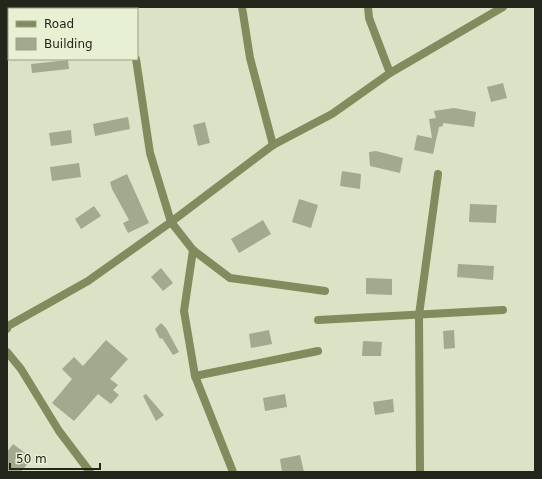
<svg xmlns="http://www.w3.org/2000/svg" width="542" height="479" font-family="'DejaVu Sans',sans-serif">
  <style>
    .building { fill: #a2a98e }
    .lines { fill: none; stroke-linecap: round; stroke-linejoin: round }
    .minor { stroke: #808b5e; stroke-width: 8 }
  </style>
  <rect width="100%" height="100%" fill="#dbe2c6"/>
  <g class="building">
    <polygon points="68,60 69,69 32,73 31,64"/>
    <polygon points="503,83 507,98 491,102 487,87"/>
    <polygon points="454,108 476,112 474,127 443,123 443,126 439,127 433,154 414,150 417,135 432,138 429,119 436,118 434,111"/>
    <polygon points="128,117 130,129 95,136 93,124"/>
    <polygon points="205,122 210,143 198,146 193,125"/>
    <polygon points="71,130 72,143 51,146 49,133"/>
    <polygon points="376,151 403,158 400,173 370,166 369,152"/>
    <polygon points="79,163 81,177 52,181 50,167"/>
    <polygon points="342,171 361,174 360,189 340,186"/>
    <polygon points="127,174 149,223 128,233 123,223 129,220 112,189 110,182"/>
    <polygon points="299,199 318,205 311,228 292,222"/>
    <polygon points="470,204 497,205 496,223 469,222"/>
    <polygon points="94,206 101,216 81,229 75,219"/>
    <polygon points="263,220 271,234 239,253 231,239"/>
    <polygon points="458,264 494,266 493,280 457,277"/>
    <polygon points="161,268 173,283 163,291 151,277"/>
    <polygon points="366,278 392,279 392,295 366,294"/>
    <polygon points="161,323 166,328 179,352 173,355 162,338 160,339 155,329"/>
    <polygon points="269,330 272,344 251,348 249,334"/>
    <polygon points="454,330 455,348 444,349 443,331"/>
    <polygon points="106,340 128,359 110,379 118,385 113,390 119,395 111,404 98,394 74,421 52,403 72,379 62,369 74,357 83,366"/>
    <polygon points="363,341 382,342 381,356 362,356"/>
    <polygon points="146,394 164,415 156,421 143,396"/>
    <polygon points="285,394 287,407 265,411 263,398"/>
    <polygon points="393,399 394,412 375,415 373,402"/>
    <polygon points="13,444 32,458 21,472 7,472 7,452"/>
    <polygon points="300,455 304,472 282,472 280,459"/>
  </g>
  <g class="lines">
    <g class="minor">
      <polyline points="120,7 120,9"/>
      <polyline points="242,7 250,58 273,145"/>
      <polyline points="368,7 369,18 390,73"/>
      <polyline points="136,59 150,153 171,222 193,250 230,278 325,291"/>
      <polyline points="193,250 184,311 195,376 233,472"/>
      <polyline points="318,320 503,310"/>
      <polyline points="7,329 8,326 88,281 171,222 273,145 332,114 390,73 503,7"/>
      <polyline points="7,352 21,369 59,431 90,472"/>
      <polyline points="195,376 318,351"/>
      <polyline points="420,472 419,315 438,174"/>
    </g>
  </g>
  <rect width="542" height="479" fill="none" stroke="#23261b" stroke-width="16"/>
  <rect x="8" y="8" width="130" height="52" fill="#e8f0d3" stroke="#999f89"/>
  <rect x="16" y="21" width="20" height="6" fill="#808b5e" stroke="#999f89"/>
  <text x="44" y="28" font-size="12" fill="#23261b">Road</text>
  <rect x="16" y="38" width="20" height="12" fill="#a2a98e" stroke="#999f89"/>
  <text x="44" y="48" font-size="12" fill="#23261b">Building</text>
  <path d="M10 463v6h90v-6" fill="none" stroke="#23261b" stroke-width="2"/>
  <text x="16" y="463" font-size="12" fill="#23261b" stroke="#e8f0d3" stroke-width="3" paint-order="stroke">50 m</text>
</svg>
